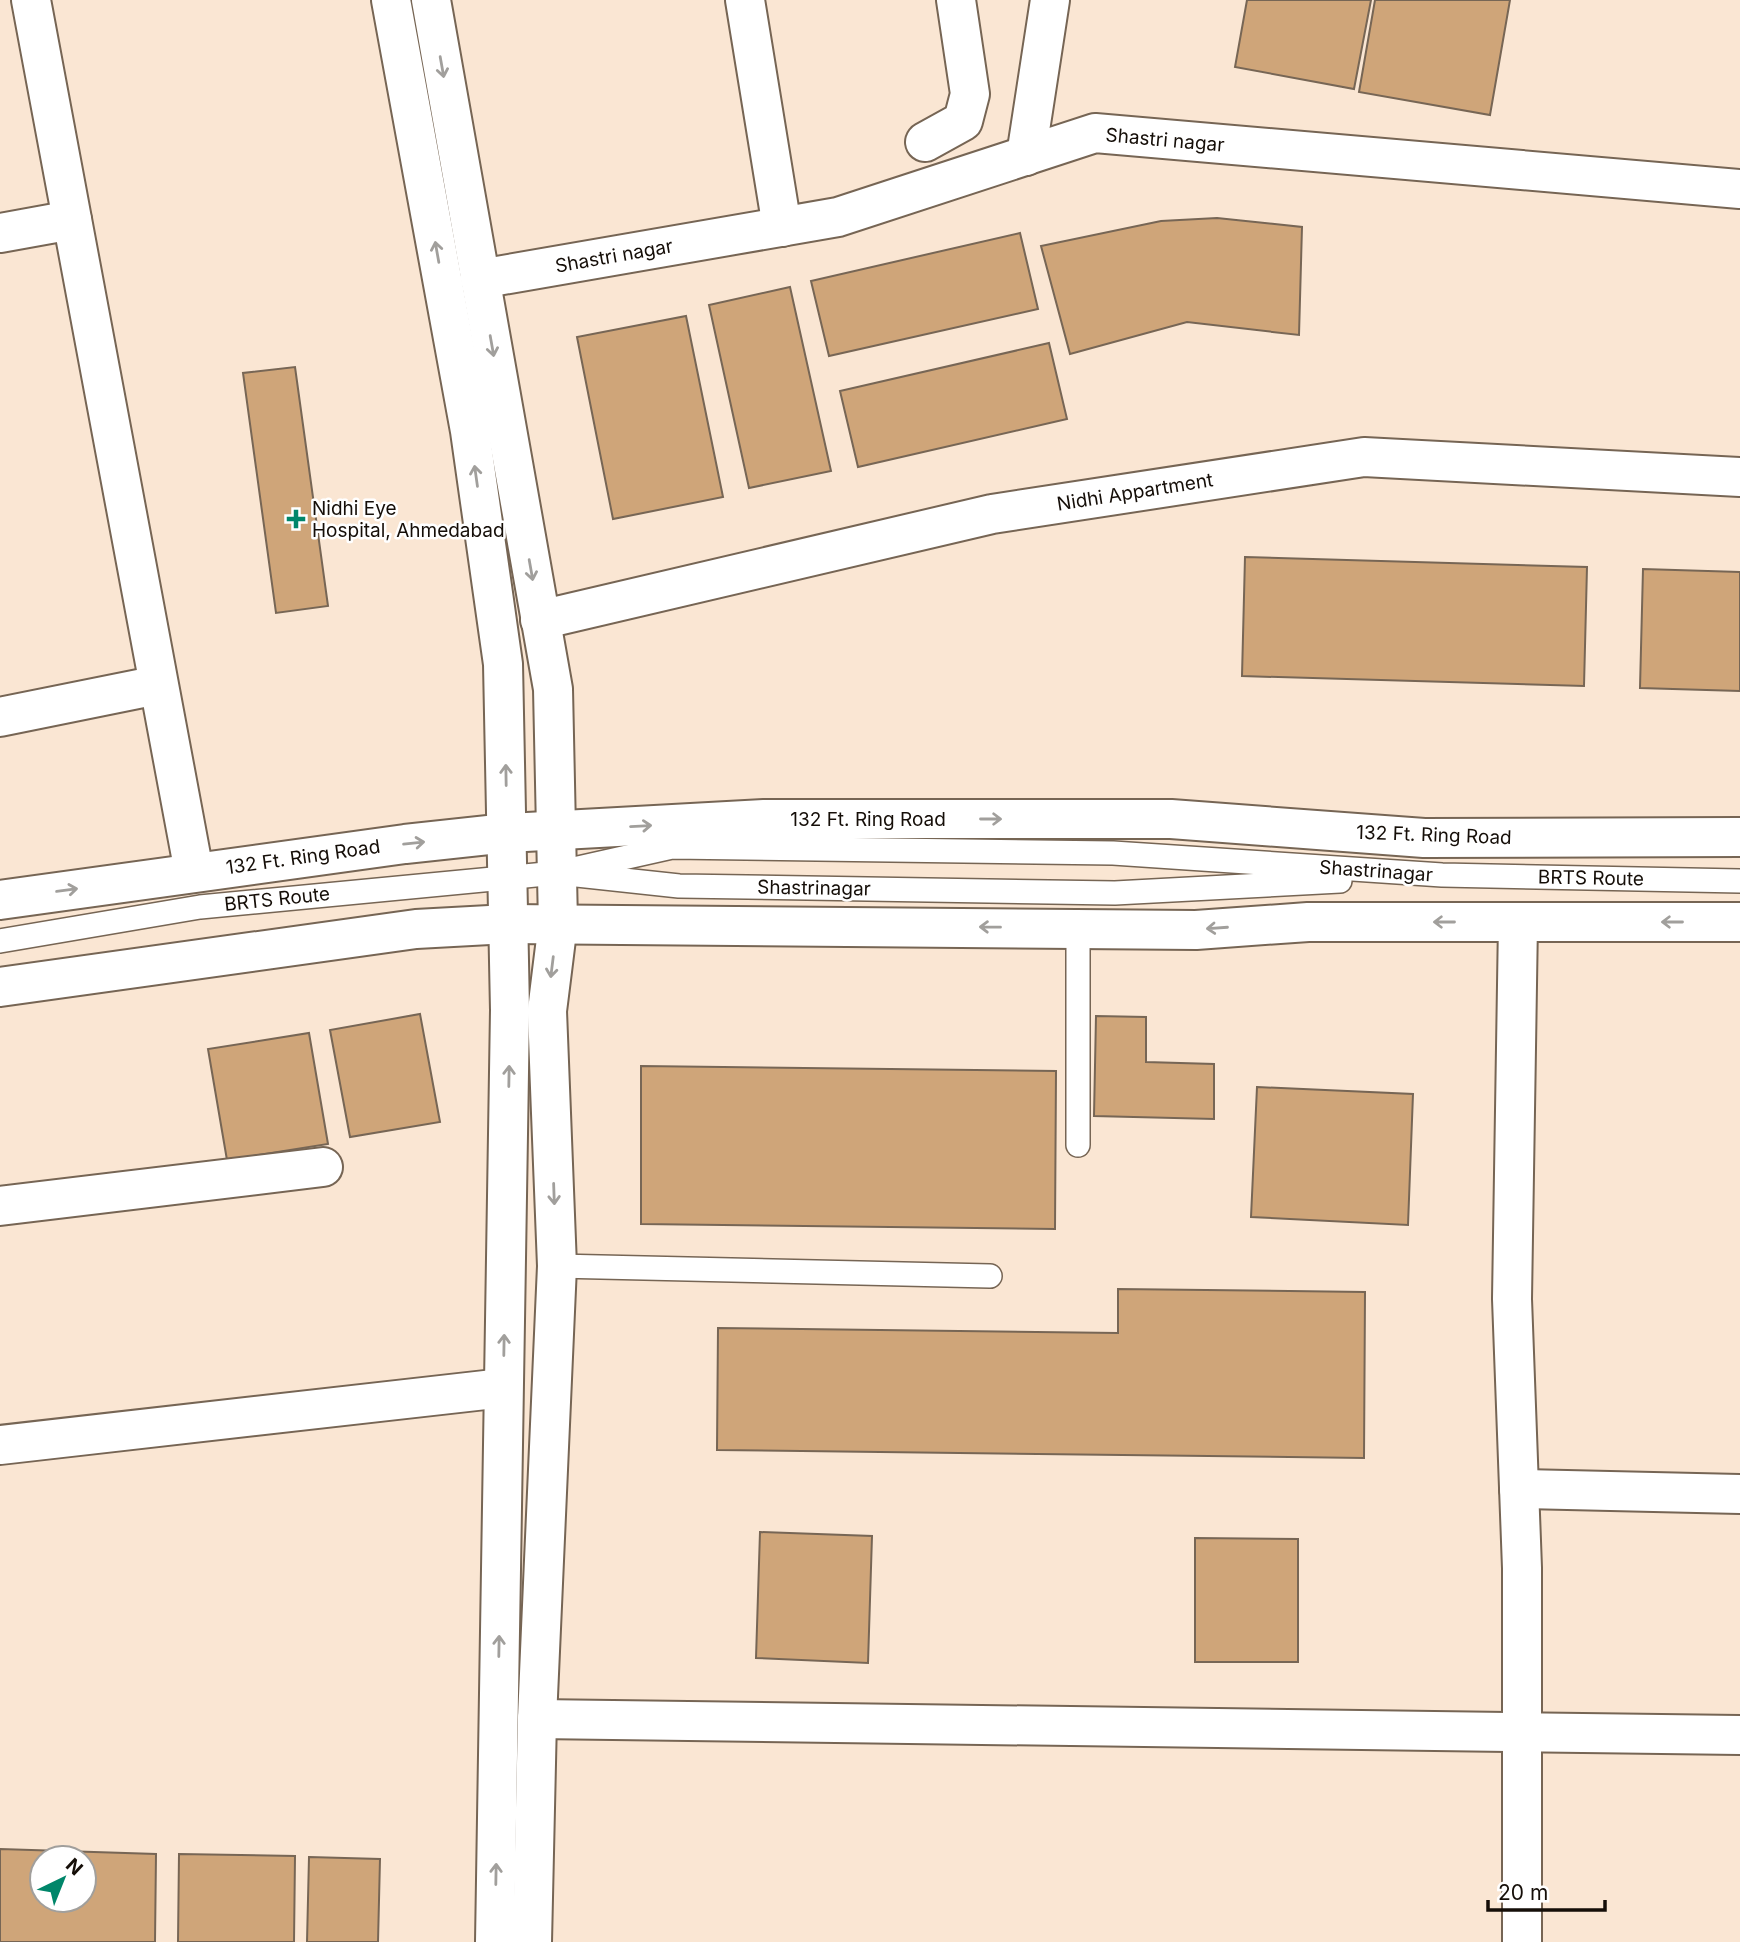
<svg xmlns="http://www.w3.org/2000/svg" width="1740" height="1942" font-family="Inter,sans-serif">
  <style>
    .building { fill: #cfa579; stroke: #765; stroke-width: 2; fill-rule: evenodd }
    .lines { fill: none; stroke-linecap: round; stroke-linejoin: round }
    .service-casing { stroke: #766554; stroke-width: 26 }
    .minor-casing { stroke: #766554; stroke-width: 42 }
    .secondary-casing { stroke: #766554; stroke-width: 42 }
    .primary-casing { stroke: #766554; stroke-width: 42 }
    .service { stroke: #fff; stroke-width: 23 }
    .minor { stroke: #fff; stroke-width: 38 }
    .secondary { stroke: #fff; stroke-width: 38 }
    .primary { stroke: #fff; stroke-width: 38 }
    .oneway { stroke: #a19f9c }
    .poi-dot { fill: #00866a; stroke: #fff; stroke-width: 2.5 }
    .labels { text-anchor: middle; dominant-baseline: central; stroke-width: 5; stroke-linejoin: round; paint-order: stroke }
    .street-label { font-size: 19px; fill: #150e08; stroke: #fff }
    .poi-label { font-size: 19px; fill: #150e08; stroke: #fff; text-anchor: start }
  </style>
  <rect width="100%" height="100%" fill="#fae6d3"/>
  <g class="building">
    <polygon points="1247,0 1371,0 1354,89 1235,67"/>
    <polygon points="1375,0 1510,0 1490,115 1359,92"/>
    <polygon points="1217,218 1302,227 1299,335 1187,322 1070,354 1041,246 1161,221"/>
    <polygon points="1020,233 1038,309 829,356 811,281"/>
    <polygon points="790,287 831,471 749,488 709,305"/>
    <polygon points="686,316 723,497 613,519 577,337"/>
    <polygon points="1049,343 1067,419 858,467 840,391"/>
    <polygon points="295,367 328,606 276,613 243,373"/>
    <polygon points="1245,557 1587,567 1584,686 1242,676"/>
    <polygon points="1643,569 1740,572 1740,691 1640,688"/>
    <polygon points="420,1014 440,1122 350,1137 330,1030"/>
    <polygon points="1096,1016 1146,1017 1146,1062 1214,1064 1214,1119 1094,1116"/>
    <polygon points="309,1033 328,1144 227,1160 208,1049"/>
    <polygon points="641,1066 1056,1071 1055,1229 641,1224"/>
    <polygon points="1257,1087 1413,1094 1408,1225 1251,1217"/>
    <polygon points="1118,1289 1365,1292 1364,1458 717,1450 718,1328 1118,1333"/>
    <polygon points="760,1532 872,1536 868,1663 756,1658"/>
    <polygon points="1195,1538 1298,1539 1298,1662 1195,1662"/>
    <path d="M0,1849l156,5 -1,88h-155zM42,1858h42v42h-42z"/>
    <polygon points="179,1854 295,1856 294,1942 178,1942"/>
    <polygon points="309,1857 380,1859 378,1942 307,1942"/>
  </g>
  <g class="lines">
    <g class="service-casing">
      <g id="service">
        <polyline points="577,875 679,886 1115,893 1340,881"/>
        <polyline points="1078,928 1078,1145"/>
        <polyline points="0,941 200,907 556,873 672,847 1113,853 1442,875 1740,881"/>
        <polyline points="557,1266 990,1276"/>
      </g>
    </g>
    <g class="minor-casing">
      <g id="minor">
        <polyline points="31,0 194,872"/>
        <polyline points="745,0 782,227"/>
        <polyline points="925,142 963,121 970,94 956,0"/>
        <polyline points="1026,156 1050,0"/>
        <polyline points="0,233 72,220"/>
        <polyline points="480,279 838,217 1095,133 1740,189"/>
        <polyline points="540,620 992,514 1364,457 1740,477"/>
        <polyline points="0,717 158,685"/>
        <polyline points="1518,922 1512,1299 1522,1568 1522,1942"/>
        <polyline points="0,1206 323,1167"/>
        <polyline points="0,1445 503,1388"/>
        <polyline points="1519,1489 1740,1494"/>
        <polyline points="537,1719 1740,1735"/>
      </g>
    </g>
    <g class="secondary-casing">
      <g id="secondary">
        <polyline points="391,0 470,431 503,664 510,1010 495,1942"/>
        <polyline points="431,0 553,689 558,923 547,1011 557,1266 537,1719 532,1942"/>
      </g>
    </g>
    <g class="primary-casing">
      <g id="primary">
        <polyline points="0,900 405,844 507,833 764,819 1171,819 1424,838 1740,837"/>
        <polyline points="0,987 416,929 508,924 1196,930 1308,922 1740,922"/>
      </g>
    </g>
    <use href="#service" class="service"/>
    <use href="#minor" class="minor"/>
    <use href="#secondary" class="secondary"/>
    <use href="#primary" class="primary"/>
  </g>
  <defs><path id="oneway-shaft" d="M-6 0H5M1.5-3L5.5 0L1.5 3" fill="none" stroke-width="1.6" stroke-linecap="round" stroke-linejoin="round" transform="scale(1.75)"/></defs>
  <g class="oneway">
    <use href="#oneway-shaft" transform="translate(442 67) rotate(80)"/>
    <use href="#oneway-shaft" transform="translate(437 252) rotate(-100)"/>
    <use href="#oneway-shaft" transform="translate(492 346) rotate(80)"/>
    <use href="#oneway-shaft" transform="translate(476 476) rotate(-98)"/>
    <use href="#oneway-shaft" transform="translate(531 570) rotate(80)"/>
    <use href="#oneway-shaft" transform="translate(506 775) rotate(-91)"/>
    <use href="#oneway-shaft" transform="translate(991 819)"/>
    <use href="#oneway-shaft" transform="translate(641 826) rotate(-3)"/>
    <use href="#oneway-shaft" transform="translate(414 843) rotate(-6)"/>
    <use href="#oneway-shaft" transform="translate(67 890) rotate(-8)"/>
    <use href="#oneway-shaft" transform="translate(1444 922) rotate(-180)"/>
    <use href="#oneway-shaft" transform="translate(1672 922) rotate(-180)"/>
    <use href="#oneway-shaft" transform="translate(990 927) rotate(-179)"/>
    <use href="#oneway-shaft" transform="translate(1217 928) rotate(176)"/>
    <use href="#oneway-shaft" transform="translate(552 967) rotate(97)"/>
    <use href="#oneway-shaft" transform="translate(509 1076) rotate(-89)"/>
    <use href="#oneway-shaft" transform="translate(554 1194) rotate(88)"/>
    <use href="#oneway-shaft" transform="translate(504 1345) rotate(-89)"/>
    <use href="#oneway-shaft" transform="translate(499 1646) rotate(-89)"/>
    <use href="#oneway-shaft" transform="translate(496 1874) rotate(-89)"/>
  </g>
  <path class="poi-dot" d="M292.5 508.5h7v7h7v7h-7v7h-7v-7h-7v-7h7z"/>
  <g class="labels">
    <g class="street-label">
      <text transform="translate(1165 140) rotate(5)">Shastri nagar</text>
      <text transform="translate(614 256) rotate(-10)">Shastri nagar</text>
      <text transform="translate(1135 492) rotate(-9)">Nidhi Appartment</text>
      <text x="868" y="819">132 Ft. Ring Road</text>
      <text transform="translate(1434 835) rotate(2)">132 Ft. Ring Road</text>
      <text transform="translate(303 857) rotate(-8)">132 Ft. Ring Road</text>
      <text transform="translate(1376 871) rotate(4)">Shastrinagar</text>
      <text transform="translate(1591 878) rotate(1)">BRTS Route</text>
      <text transform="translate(814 888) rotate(1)">Shastrinagar</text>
      <text transform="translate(277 899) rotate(-6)">BRTS Route</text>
    </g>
    <g class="poi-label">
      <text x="312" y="508">Nidhi Eye<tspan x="312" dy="22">Hospital, Ahmedabad</tspan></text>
    </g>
  </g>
  <g transform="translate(63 1879) rotate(43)"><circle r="33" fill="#ffffff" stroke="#a19f9c" stroke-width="2"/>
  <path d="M0-5L12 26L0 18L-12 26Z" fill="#00866a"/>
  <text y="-10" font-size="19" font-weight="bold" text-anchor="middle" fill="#150e08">N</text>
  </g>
  <path d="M1488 1900v10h117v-10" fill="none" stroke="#150e08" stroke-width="3.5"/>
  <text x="1498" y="1900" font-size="21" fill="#150e08" stroke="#ffffff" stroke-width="5" paint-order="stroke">20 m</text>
</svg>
